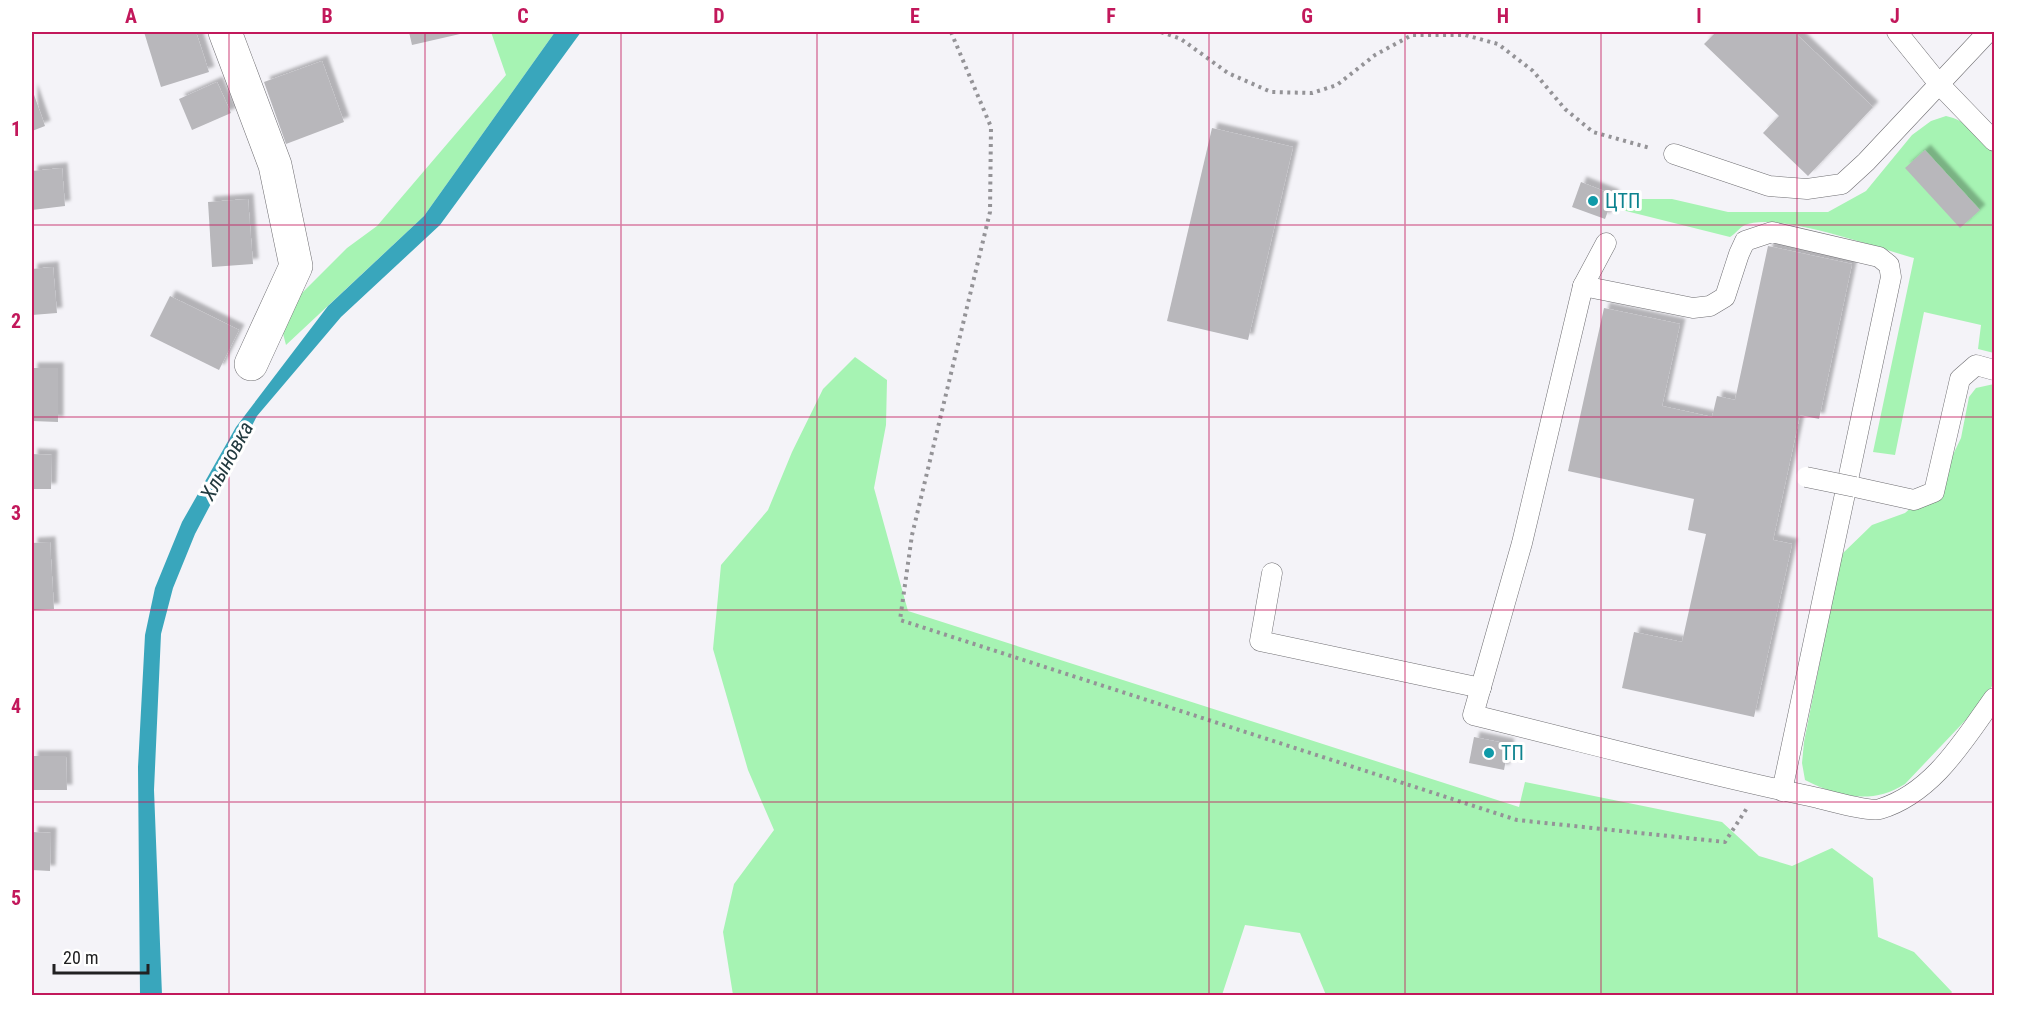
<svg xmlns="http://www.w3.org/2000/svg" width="2026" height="1027" font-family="'Roboto Condensed',sans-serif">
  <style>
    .green { fill: #a6f3b3 }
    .water { fill: #39a6bc }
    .building { fill: #b8b7bb; filter: url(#shadow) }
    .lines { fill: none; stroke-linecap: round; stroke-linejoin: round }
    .lane-casing { stroke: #6f6e72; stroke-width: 21 }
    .street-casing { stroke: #6f6e72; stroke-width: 34 }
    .path { stroke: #949397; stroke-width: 4; stroke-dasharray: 3 4.5; stroke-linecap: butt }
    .lane { stroke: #fff; stroke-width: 20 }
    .street { stroke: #fff; stroke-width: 33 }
    .lane-bridge-casing { stroke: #6f6e72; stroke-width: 21; stroke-linecap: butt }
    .lane-bridge { stroke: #fff; stroke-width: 20 }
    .grid { fill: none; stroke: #c2185b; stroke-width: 1.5; stroke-opacity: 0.55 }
    .culture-dot { fill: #0f9aa8; stroke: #fff; stroke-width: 2 }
    .labels { text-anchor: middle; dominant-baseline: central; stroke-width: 6; stroke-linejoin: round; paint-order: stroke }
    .culture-label { font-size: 20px; fill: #0d838f; stroke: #fff; text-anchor: start }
    .water-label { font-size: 21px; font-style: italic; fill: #223a3f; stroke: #fff }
    .neatline { fill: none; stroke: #c2185b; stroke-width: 2 }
    .grid-label { font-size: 20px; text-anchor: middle; font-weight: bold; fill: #c2185b }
  </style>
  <defs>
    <filter id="shadow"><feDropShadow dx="5.5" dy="-5.5" stdDeviation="1.5" flood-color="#0004"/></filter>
  </defs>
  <rect width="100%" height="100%" fill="#f4f3f8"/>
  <g class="green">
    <polygon points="491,32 555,32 424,216 286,345 280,322 296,299 347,248 377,226 506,75"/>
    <path d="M1946,116c20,4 37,21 48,38v199l-16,-4 3,-24 -57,-13 -29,143 -22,-3 41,-194c-36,-10 -138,-47 -169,-33 -5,2 -10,9 -15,12l-120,-30 29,-8h33l56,13h100l38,-21 46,-56 19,-14z"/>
    <polygon points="855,357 887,380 886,425 874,488 908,611 1519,807 1525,782 1722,822 1759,856 1792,866 1832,848 1873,878 1878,937 1914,952 1952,992 1949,996 1326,995 1300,933 1245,925 1222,995 733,995 723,932 734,884 774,830 748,770 713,649 721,565 768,510 792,452 823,389"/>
    <path d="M1994,384v299l-15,23 -74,78c-33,21 -67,13 -100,-4l-3,-17 2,-21 37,-187 31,-30 33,-12 7,-6 35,-40 14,-29 8,-41 7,-9z"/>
  </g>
  <polygon class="water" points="555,32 581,32 440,225 341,317 257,416 195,534 173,588 161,634 154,790 162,995 140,995 138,767 145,635 155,588 182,522 236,427 328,306 424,216"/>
  <g class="building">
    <polygon points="144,32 196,32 209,72 161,87"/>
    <polygon points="409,32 460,32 460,34 412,45"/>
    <polygon points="1716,32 1794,32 1873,107 1808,176 1763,133 1779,116 1704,44"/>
    <polygon points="322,61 344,122 286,144 264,82"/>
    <polygon points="217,82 231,113 192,130 179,99"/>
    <polygon points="32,89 45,126 32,131"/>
    <polygon points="1212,128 1293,147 1248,340 1167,321"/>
    <polygon points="1925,150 1980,210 1960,228 1905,168"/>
    <polygon points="62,168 65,206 32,210 32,171"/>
    <polygon points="1581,182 1614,195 1605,219 1572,207"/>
    <polygon points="248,199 253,264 212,267 208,202"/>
    <polygon points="1768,246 1852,264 1819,419 1800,415 1773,540 1792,544 1754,717 1622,688 1634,632 1682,642 1706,534 1688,530 1694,499 1568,471 1604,308 1680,324 1662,406 1712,417 1717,396 1735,400"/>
    <polygon points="53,267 57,313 32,315 32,269"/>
    <polygon points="170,296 239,330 219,370 150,336"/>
    <polygon points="32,368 58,368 58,422 32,421"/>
    <polygon points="32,454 52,455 51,489 32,489"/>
    <polygon points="50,542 54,609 32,610 32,543"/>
    <polygon points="1474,737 1509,744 1504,770 1469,763"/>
    <polygon points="32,756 66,756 67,790 32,790"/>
    <polygon points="32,832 51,833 50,871 32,870"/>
  </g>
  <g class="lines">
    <g class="lane-casing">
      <g id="lane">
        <polyline points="1897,32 1939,84 1994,141"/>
        <polyline points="1674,154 1769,186 1807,189 1842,184 1866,162 1988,32"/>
        <polyline points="1583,286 1606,243"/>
        <polyline points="1855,487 1914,500 1934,492 1960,379 1976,365 1994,370"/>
        <polyline points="1272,573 1260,641 1481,688"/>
        <path d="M1782,791l109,-514 -2,-12 -10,-8 -107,-25 -27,9 -6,13 -14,43 -15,9 -17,2 -110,-22 -61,257 -49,172c115,28 229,59 345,83 12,3 52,14 62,11 53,-16 84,-69 114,-111"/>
      </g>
    </g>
    <g class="street-casing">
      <polyline id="street" points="225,32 275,165 296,266 251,364"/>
    </g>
    <g class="path">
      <polyline points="951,32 991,127 990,212 912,535 900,620 1517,820 1725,842 1747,808"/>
      <polyline points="1161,32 1181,39 1228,73 1271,92 1312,93 1337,85 1375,55 1412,35 1465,35 1498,44 1533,71 1565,109 1593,132 1650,148"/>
    </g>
    <use href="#lane" class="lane"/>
    <use href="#street" class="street"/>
    <g class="lane-bridge-casing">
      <polyline id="lane-bridge" points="1806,477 1855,487"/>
    </g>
    <use href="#lane-bridge" class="lane-bridge"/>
  </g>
  <path class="grid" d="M229,32v964M425,32v964M621,32v964M817,32v964M1013,32v964M1209,32v964M1405,32v964M1601,32v964M1797,32v964M32,225h1962M32,417h1962M32,610h1962M32,802h1962"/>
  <g class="culture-dot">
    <circle cx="1593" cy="201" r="6"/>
    <circle cx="1489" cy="753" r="6"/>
  </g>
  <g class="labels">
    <g class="culture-label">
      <text x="1605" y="201">ЦТП</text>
      <text x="1501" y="753">ТП</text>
    </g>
    <g class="water-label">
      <text transform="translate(227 461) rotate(-61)">Хлыновка</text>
    </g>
  </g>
  <rect width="2026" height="1027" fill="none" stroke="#ffffff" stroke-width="66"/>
  <path d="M54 964v9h94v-9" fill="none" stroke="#212122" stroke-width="3"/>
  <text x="63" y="964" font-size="18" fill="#212122" stroke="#ffffff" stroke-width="4.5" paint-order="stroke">20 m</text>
  <rect x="33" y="33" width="1960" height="961" class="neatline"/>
  <g class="grid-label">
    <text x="131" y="23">A</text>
    <text x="327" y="23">B</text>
    <text x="523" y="23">C</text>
    <text x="719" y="23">D</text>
    <text x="915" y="23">E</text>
    <text x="1111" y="23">F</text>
    <text x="1307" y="23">G</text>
    <text x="1503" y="23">H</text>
    <text x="1699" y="23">I</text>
    <text x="1895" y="23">J</text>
    <text x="16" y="136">1</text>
    <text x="16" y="328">2</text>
    <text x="16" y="520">3</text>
    <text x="16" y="713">4</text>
    <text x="16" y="905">5</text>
  </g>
</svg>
